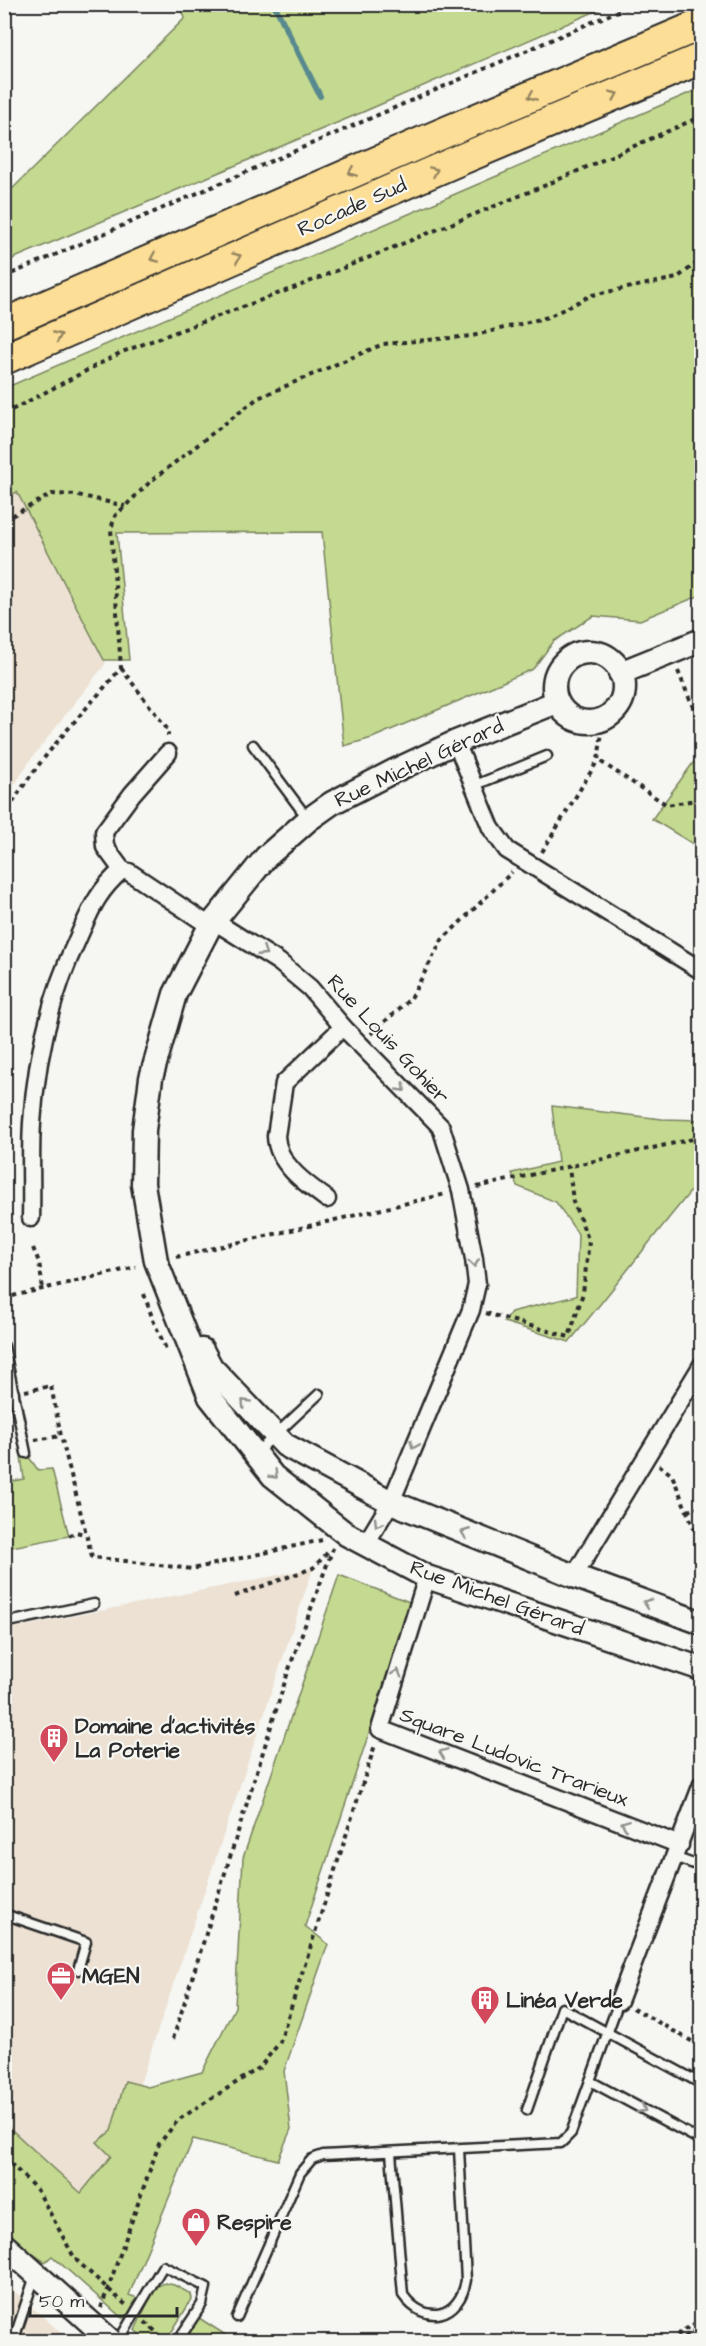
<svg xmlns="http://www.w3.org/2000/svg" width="706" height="2346" font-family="'Architects Daughter',sans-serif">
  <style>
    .built { fill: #ece1d2 }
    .green { fill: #c4da90; stroke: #78825e; stroke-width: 1.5 }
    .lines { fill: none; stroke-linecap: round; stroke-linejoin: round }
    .stream { stroke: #59898f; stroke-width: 6 }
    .lane-casing { stroke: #2b2b2b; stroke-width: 13 }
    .street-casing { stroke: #2b2b2b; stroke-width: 21 }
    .secondary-casing { stroke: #2b2b2b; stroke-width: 27 }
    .highway-casing { stroke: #2b2b2b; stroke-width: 34 }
    .path { stroke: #2b2b2b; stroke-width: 4; stroke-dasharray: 4.5 4.5; stroke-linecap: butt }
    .lane { stroke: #f6f6f2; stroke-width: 8 }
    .street { stroke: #f6f6f2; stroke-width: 16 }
    .secondary { stroke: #f6f6f2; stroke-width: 22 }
    .highway { stroke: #fdde96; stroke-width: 30 }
    .oneway { stroke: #948460 }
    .oneway2 { stroke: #90908e }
    .labels { text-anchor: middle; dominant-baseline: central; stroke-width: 4.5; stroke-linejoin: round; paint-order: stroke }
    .street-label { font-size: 21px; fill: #2b2b2b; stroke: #f6f6f2 }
    .poi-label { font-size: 21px; font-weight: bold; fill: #2b2b2b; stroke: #f6f6f2; text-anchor: start }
  </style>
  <rect width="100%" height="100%" fill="#f6f6f2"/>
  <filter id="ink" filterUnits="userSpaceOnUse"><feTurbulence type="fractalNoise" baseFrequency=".0167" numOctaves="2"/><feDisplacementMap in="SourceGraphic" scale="12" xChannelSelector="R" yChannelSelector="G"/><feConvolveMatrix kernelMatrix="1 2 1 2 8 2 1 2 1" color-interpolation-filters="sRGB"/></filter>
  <g filter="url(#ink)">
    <g class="built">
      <polygon points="17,492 106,663 31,759 5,800 4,498"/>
      <polygon points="313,1568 99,2206 77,2199 5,2134 5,1630"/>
      <polygon points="5,2283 70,2341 5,2341"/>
    </g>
    <g class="green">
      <polygon points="180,5 610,5 363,112 5,262 5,196 185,18"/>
      <polygon points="701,88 701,595 640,620 593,616 554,641 533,669 372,738 344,746 322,532 117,533 129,660 104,660 17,492 5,498 5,388"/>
      <polygon points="701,752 701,849 652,819"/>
      <path d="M552,1106l110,13 39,1v59c-45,53 -87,110 -132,163l-65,-20 7,-10 65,-16 2,-62 -22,-32 -39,-16 -5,-13 46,-11z"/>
      <polygon points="26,1453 38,1470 52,1469 69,1536 7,1548 4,1536 4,1483 24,1479 21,1456"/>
      <polygon points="339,1575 412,1603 305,1926 328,1944 284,2071 291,2129 278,2160 193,2139 129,2295 137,2298 126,2318 122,2318 52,2256 45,2262 23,2248 5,2230 4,2123 81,2193 111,2156 97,2142 111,2131 125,2081 148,2087 202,2072 235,2007 243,1858"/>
      <polygon points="165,2283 174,2285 191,2294 192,2299 166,2341 146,2341 135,2330 155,2287"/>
      <polygon points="196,2316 235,2341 181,2342"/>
    </g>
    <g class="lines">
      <polyline class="stream" points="274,4 320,96"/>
      <g class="lane-casing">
        <g id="lane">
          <polyline points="253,745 308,819"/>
          <polyline points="473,786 547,756"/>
          <polyline points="4,1346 26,1453"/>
          <polyline points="4,1395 14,1393"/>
          <polyline points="256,1453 319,1394"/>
          <polyline points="4,1623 94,1604"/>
          <polyline points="674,1857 702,1867"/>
          <polyline points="4,1914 86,1942 78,1970"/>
          <polyline points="590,2081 702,2141"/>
          <polyline points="527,2110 562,2008 702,2084"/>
          <path d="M391,2153l12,142c22,31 57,23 63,-15l-7,-131"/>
          <polyline points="237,2317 300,2173 312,2159 323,2155 561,2143 571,2133 619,2001"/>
          <polyline points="13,2342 35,2276"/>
          <polyline points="118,2342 163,2266 206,2287 202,2304 177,2342"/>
        </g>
      </g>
      <g class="street-casing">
        <g id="street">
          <polyline points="456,742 491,828 507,850 702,971"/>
          <polyline points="122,870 105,847 104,832 132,794 168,753"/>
          <polyline points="214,921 279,962 310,988 343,1027 441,1127 461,1190 474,1259 477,1284 471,1310 391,1502 365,1545"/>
          <path d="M327,1199c-21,-15 -50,-35 -51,-63l8,-53 59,-56"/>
          <path d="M31,1218c1,-32 -1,-64 1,-95 4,-63 19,-128 46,-185 13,-29 19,-46 44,-68l7,2 81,54"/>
          <polyline points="574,1576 702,1365"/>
          <polyline points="427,1577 380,1729 680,1845"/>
          <polyline points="619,2001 702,1784"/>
        </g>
      </g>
      <g class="secondary-casing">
        <g id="secondary">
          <circle cx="589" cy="687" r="35"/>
          <polyline points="620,673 702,640"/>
          <polyline points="557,702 456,742 394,771 332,803 308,820 266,857 210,926 175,994 151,1078 144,1130 143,1184 156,1261 210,1397 273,1476 346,1534 427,1577 702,1669"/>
          <polyline points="202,1350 211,1367 285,1445 391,1502 574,1576 702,1623"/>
          <polyline points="4,2245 112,2342"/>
        </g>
      </g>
      <g class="highway-casing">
        <g id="highway">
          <polyline points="4,324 441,134 702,24"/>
          <polyline points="4,359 450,164 702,58"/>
        </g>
      </g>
      <g class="path">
        <polyline points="4,277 634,4"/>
        <polyline points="4,414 122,352 304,284 546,185 702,116"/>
        <polyline points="4,520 52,494 78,495 125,506"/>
        <polyline points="121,668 168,730 168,736"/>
        <polyline points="678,671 702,729"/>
        <polyline points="604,719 598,760 667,805 702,799"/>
        <path d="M4,818c29,-55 77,-102 117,-150l-10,-139 4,-13 36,-35 107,-83 125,-54 89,-8 76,-19 44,-22 85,-17 25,-19"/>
        <polyline points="542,852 598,760"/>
        <polyline points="371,1034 411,998 442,940 512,872"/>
        <polyline points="477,1187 702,1137"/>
        <polyline points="33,1248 39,1262 43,1289"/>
        <polyline points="176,1257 446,1194"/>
        <polyline points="144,1294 153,1320 167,1351"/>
        <polyline points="4,1298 136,1267"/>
        <polyline points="486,1313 569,1337 583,1293 589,1241 573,1202 569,1166"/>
        <polyline points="25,1391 51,1386 61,1436 92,1557 192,1569 322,1540"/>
        <polyline points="35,1440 61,1436"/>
        <polyline points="659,1465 672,1475 702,1548"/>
        <polyline points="687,1511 702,1507"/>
        <polyline points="69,1536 76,1532 85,1534"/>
        <polyline points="235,1596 313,1568 329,1551"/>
        <polyline points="633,2008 702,2047"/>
        <polyline points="173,2039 288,1672 333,1548"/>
        <polyline points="4,2157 38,2191 75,2259 126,2305"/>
        <polyline points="101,2308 159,2144 178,2120 259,2068 280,2042 375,1745"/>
        <polyline points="145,2322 164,2339"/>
        <polyline points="671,2342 681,2332 702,2319"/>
        <polyline points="677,2342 702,2326"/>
      </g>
      <use href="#lane" class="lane"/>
      <use href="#street" class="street"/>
      <use href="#secondary" class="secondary"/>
      <use href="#highway" class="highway"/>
    </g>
    <defs><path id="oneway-chevron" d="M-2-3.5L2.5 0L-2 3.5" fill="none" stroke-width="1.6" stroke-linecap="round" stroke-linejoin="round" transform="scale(1.5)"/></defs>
    <g class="oneway">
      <use href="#oneway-chevron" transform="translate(614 95) rotate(-23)"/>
      <use href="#oneway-chevron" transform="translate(532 96) rotate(157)"/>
      <use href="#oneway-chevron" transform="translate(434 171) rotate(-24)"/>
      <use href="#oneway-chevron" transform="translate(352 172) rotate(157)"/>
      <use href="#oneway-chevron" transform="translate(237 257) rotate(-24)"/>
      <use href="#oneway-chevron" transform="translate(154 258) rotate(156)"/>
      <use href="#oneway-chevron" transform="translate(58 336) rotate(-24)"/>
    </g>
    <g class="oneway2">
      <use href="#oneway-chevron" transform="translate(263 952) rotate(33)"/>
      <use href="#oneway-chevron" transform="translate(402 1088) rotate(46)"/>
      <use href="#oneway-chevron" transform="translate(474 1263) rotate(82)"/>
      <use href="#oneway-chevron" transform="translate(245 1403) rotate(-134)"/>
      <use href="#oneway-chevron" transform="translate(414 1445) rotate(113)"/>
      <use href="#oneway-chevron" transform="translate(274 1475) rotate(45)"/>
      <use href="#oneway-chevron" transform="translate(378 1523) rotate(121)"/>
      <use href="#oneway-chevron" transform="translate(465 1533) rotate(-158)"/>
      <use href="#oneway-chevron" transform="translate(647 1603) rotate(-160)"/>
      <use href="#oneway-chevron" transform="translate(397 1673) rotate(-73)"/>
      <use href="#oneway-chevron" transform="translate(443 1753) rotate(-159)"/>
      <use href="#oneway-chevron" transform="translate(625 1824) rotate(-159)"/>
      <use href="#oneway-chevron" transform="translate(642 2109) rotate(28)"/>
    </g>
  </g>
  <defs>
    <g id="building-pin" transform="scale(1.5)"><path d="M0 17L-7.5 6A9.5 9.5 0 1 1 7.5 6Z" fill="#d1495b" stroke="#f6f6f2"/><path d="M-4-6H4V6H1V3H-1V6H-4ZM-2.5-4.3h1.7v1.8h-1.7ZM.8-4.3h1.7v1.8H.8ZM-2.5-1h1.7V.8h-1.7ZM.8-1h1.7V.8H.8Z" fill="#fff"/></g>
    <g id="office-pin" transform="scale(1.5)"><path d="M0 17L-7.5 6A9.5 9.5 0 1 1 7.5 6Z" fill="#d1495b" stroke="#f6f6f2"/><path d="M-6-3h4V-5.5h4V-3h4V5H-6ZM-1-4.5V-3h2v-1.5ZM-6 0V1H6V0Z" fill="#fff"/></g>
    <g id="shop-pin" transform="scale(1.5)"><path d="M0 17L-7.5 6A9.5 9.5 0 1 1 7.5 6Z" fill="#d1495b" stroke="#f6f6f2"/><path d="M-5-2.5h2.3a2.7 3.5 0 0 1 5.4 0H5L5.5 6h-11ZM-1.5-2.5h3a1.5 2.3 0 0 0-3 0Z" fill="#fff"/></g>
  </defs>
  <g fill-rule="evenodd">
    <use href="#building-pin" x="54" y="1738"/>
    <use href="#office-pin" x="61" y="1976"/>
    <use href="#building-pin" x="485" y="2000"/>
    <use href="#shop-pin" x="196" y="2222"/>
  </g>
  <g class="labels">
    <g class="street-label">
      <text transform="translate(352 207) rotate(-24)">Rocade Sud</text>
      <text transform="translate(419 763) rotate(-25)">Rue Michel Gérard</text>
      <text transform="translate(388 1039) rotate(47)">Rue Louis Gohier</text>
      <text transform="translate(497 1598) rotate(20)">Rue Michel Gérard</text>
      <text transform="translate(514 1757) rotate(21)">Square Ludovic Trarieux</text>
    </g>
    <g class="poi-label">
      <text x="75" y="1726">Domaine d'activités<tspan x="75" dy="24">La Poterie</tspan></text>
      <text x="82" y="1976">MGEN</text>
      <text x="506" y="2000">Linéa Verde</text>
      <text x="217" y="2222">Respire</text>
    </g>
  </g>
  <rect width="706" height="2346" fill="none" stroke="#f6f6f2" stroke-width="24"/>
  <rect x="12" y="12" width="682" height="2322" fill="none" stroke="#2b2b2b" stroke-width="2" filter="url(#ink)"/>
  <path d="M30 2307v9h147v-9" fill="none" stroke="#2b2b2b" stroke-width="3"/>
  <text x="39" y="2307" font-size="18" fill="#2b2b2b" stroke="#f6f6f2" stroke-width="4.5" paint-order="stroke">50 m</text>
</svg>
